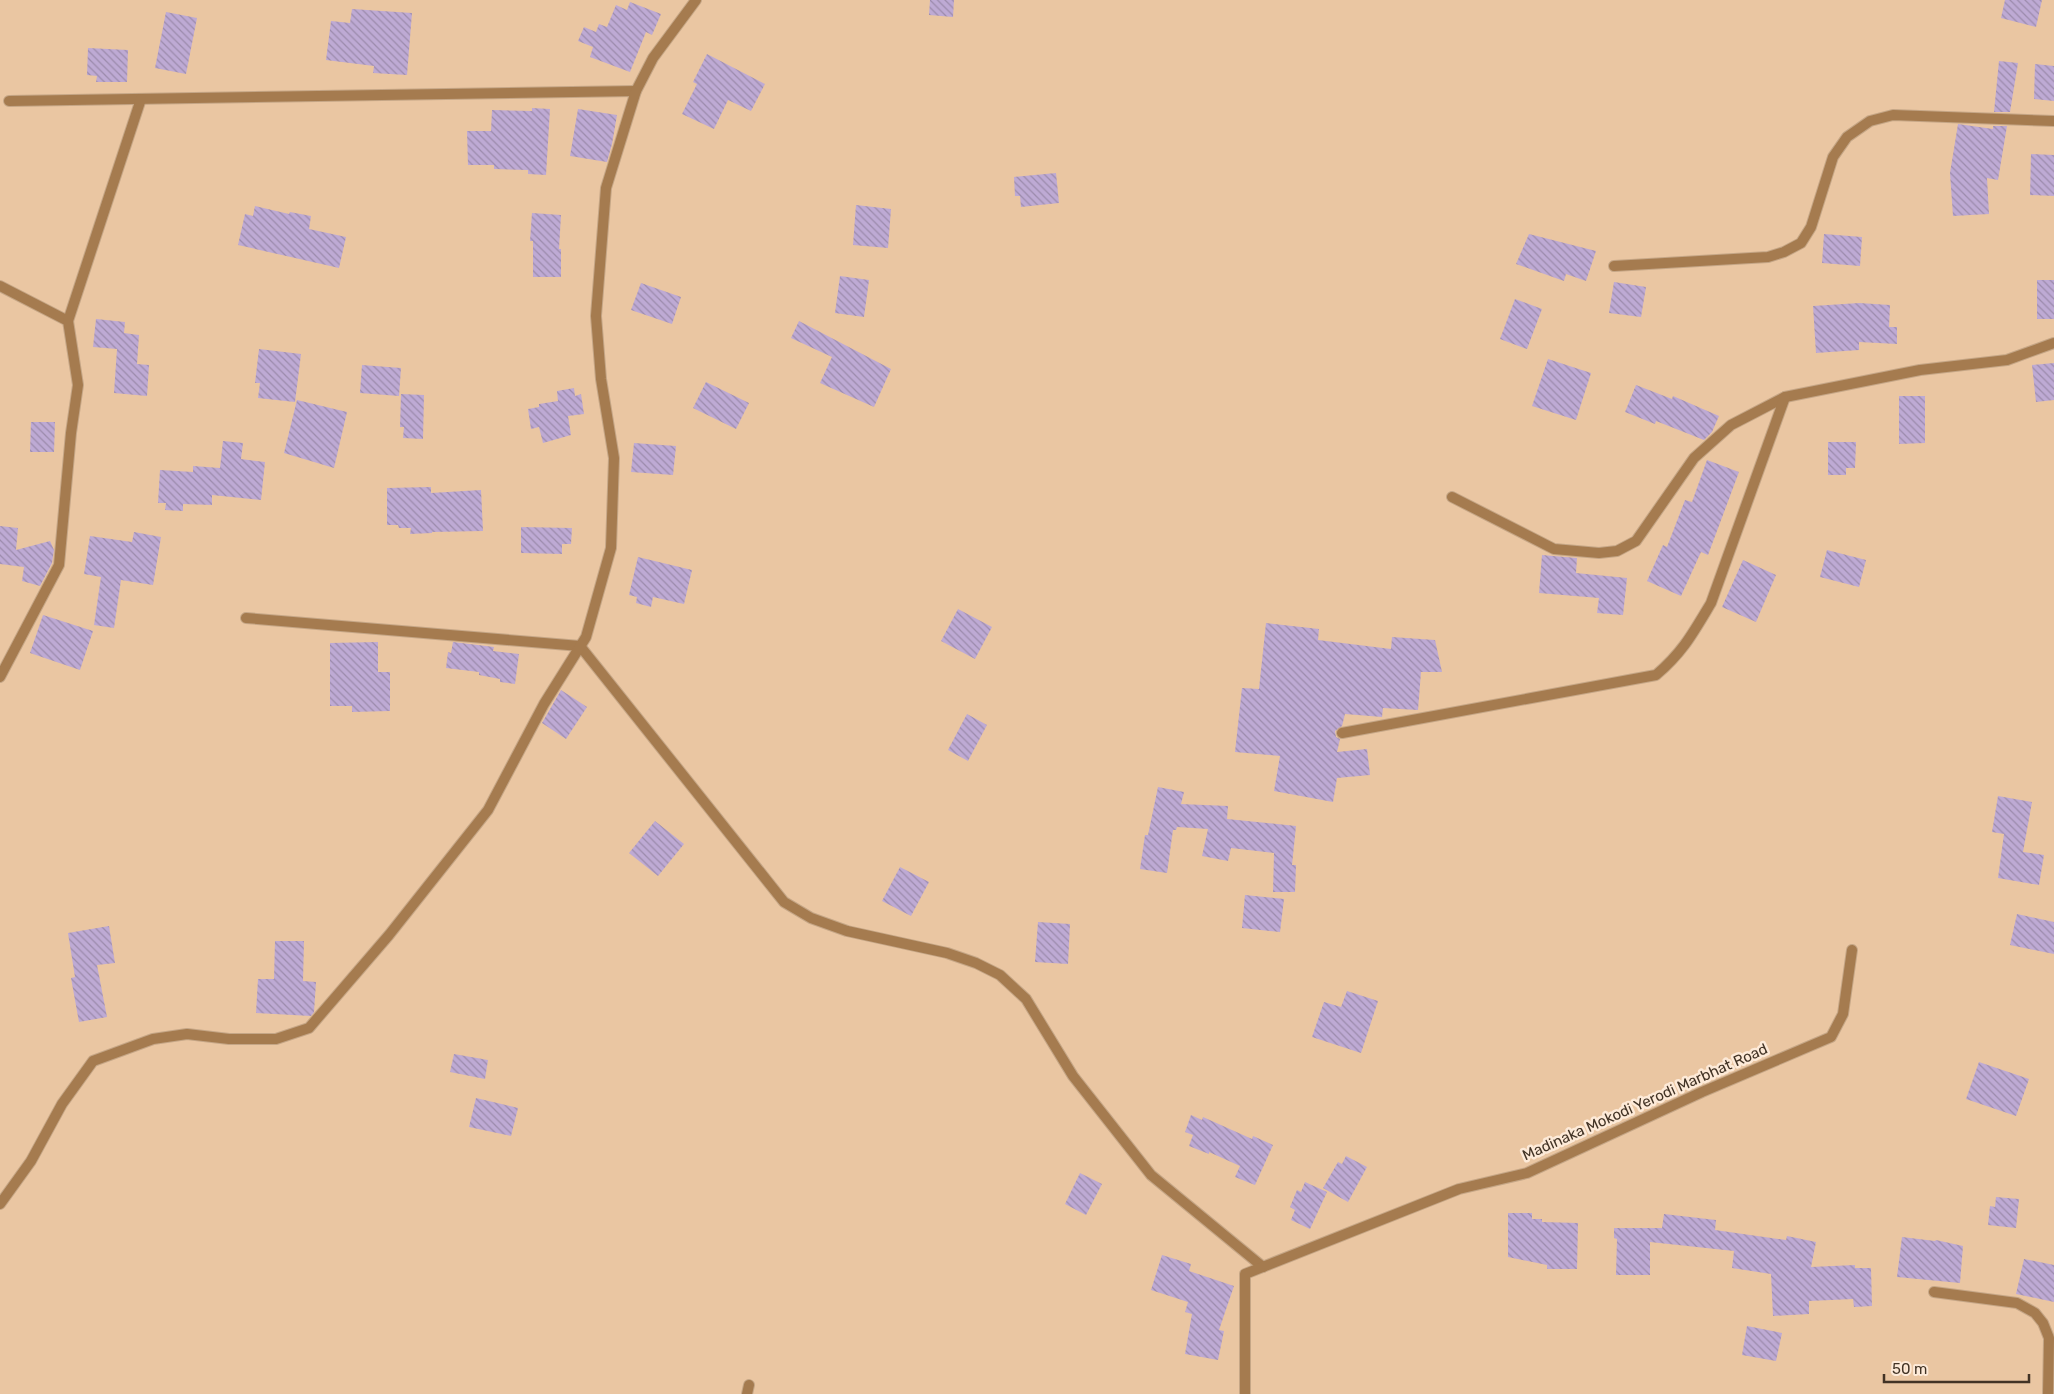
<svg xmlns="http://www.w3.org/2000/svg" width="2054" height="1394" font-family="Rubik,sans-serif">
  <style>
    .building { fill: url(#building-back-hatch) }
    .lines { fill: none; stroke-linecap: round; stroke-linejoin: round }
    .service-casing { stroke: #c5a686; stroke-width: 12 }
    .minor-casing { stroke: #c5a686; stroke-width: 12 }
    .service { stroke: #a57b4f; stroke-width: 10 }
    .minor { stroke: #a57b4f; stroke-width: 10 }
    .labels { text-anchor: middle; dominant-baseline: central; stroke-width: 5; stroke-linejoin: round; paint-order: stroke }
    .street-label { font-size: 15px; fill: #423325; stroke: #fdead8 }
  </style>
  <defs>
    <pattern id="building-back-hatch" width="6" height="6" patternUnits="userSpaceOnUse" patternTransform="scale(1.25)"><rect width="6" height="6" fill="#beaad4"/><path d="M-1 5l2 2M0 0l6 6M5-1l2 2" fill="none" stroke="#9c8bac"/></pattern>
  </defs>
  <rect width="100%" height="100%" fill="#eac6a2"/>
  <g class="building">
    <polygon points="930,0 954,0 953,17 929,15"/>
    <polygon points="2005,0 2042,0 2036,27 2001,18"/>
    <polygon points="630,2 661,14 652,35 646,32 630,72 590,57 593,47 578,41 584,27 596,32 599,24 607,27 616,5 627,10"/>
    <polygon points="352,9 412,13 407,75 373,73 374,66 326,60 331,21 350,23"/>
    <polygon points="166,12 197,18 186,74 155,68"/>
    <polygon points="88,48 128,50 127,82 96,82 97,76 87,75"/>
    <polygon points="707,54 765,84 751,111 728,100 714,129 682,114 697,84 693,82"/>
    <polygon points="1999,61 2018,63 2010,112 1994,112"/>
    <polygon points="2035,64 2054,66 2054,101 2034,99"/>
    <polygon points="532,108 550,109 546,175 528,174 528,170 494,169 494,165 468,165 467,131 491,131 492,110 532,111"/>
    <polygon points="578,109 617,115 612,144 607,162 570,156"/>
    <polygon points="1958,124 1993,129 1993,126 2007,126 1998,180 1987,178 1989,214 1953,216 1950,173"/>
    <polygon points="2031,154 2054,155 2054,196 2030,195"/>
    <polygon points="1056,173 1059,203 1021,207 1020,196 1015,196 1014,177"/>
    <polygon points="856,205 891,209 888,248 853,245"/>
    <polygon points="255,206 289,214 290,212 311,216 309,229 346,237 339,268 238,245 245,214 253,216"/>
    <polygon points="532,213 561,215 559,249 561,249 561,277 533,277 533,241 530,241"/>
    <polygon points="1529,234 1596,251 1586,281 1566,274 1564,281 1516,264"/>
    <polygon points="1824,234 1862,237 1860,266 1822,263"/>
    <polygon points="840,276 869,280 864,317 835,313"/>
    <rect x="2037" y="280" width="17" height="39"/>
    <polygon points="1614,282 1646,287 1641,317 1609,313"/>
    <polygon points="641,283 681,297 672,324 631,310"/>
    <polygon points="1515,299 1542,309 1527,349 1500,339"/>
    <polygon points="1859,303 1890,305 1889,327 1897,327 1897,344 1859,342 1859,350 1816,353 1813,306"/>
    <polygon points="96,319 125,322 124,333 139,335 137,364 149,365 147,396 114,393 117,349 93,347"/>
    <polygon points="799,321 891,369 874,407 820,383 832,357 791,338"/>
    <polygon points="259,349 301,354 295,402 258,398 260,383 255,383"/>
    <polygon points="1548,359 1591,373 1576,420 1532,406"/>
    <polygon points="2054,363 2054,400 2036,402 2032,365"/>
    <polygon points="362,365 401,368 399,396 360,393"/>
    <polygon points="706,382 749,403 736,429 693,408"/>
    <polygon points="1636,385 1672,399 1673,396 1719,416 1712,432 1704,440 1656,421 1655,424 1625,412"/>
    <polygon points="574,388 575,396 581,394 584,414 568,416 571,435 543,443 539,427 531,429 528,409 539,407 539,404 558,401 557,391"/>
    <polygon points="401,394 424,395 423,439 403,438 404,427 400,427"/>
    <polygon points="1899,396 1925,396 1925,443 1899,444"/>
    <polygon points="297,400 347,412 334,468 284,453"/>
    <polygon points="31,422 55,422 54,452 30,452"/>
    <polygon points="223,441 243,443 241,459 265,462 261,500 212,495 212,505 183,504 183,511 165,510 166,503 158,503 160,470 193,472 193,466 220,468"/>
    <polygon points="1828,442 1856,442 1855,468 1846,468 1846,475 1828,475"/>
    <polygon points="634,443 676,446 673,475 631,472"/>
    <polygon points="1707,460 1739,472 1708,555 1701,552 1681,596 1647,581 1663,545 1667,547 1685,500 1692,502"/>
    <polygon points="431,487 431,493 481,490 483,531 432,532 432,533 410,534 411,528 399,528 398,525 387,525 387,488"/>
    <polygon points="0,526 18,528 16,550 50,541 54,550 52,563 40,586 22,581 24,567 0,564"/>
    <polygon points="521,527 572,528 571,544 562,544 562,554 521,553"/>
    <polygon points="134,532 161,537 153,585 121,580 114,628 94,625 101,577 84,574 90,536 132,542"/>
    <polygon points="1827,550 1866,560 1859,587 1820,577"/>
    <polygon points="1542,555 1577,558 1576,573 1627,578 1623,615 1597,613 1599,598 1539,593"/>
    <polygon points="638,557 692,570 684,604 653,597 651,607 636,603 637,597 629,595"/>
    <polygon points="1743,560 1776,575 1756,622 1722,607"/>
    <polygon points="958,609 992,627 975,659 941,641"/>
    <polygon points="43,615 93,631 80,670 30,653"/>
    <polygon points="1266,623 1319,629 1318,640 1391,649 1392,637 1435,640 1442,672 1421,672 1418,710 1383,708 1382,717 1345,714 1342,726 1335,731 1336,737 1340,739 1337,752 1367,749 1370,775 1337,778 1333,802 1274,791 1280,756 1235,752 1242,688 1259,689"/>
    <polygon points="378,642 378,672 390,672 390,711 352,712 352,706 330,706 330,643"/>
    <polygon points="453,642 494,647 493,651 519,654 515,684 500,682 500,679 479,675 479,672 446,668 448,652 451,653"/>
    <polygon points="561,690 587,707 566,739 542,723"/>
    <polygon points="967,714 987,725 968,761 948,750"/>
    <polygon points="1158,787 1184,792 1181,804 1228,806 1227,819 1296,826 1292,865 1296,865 1295,892 1273,892 1274,853 1231,848 1228,861 1202,856 1208,829 1177,827 1176,830 1173,830 1167,873 1140,869 1145,835 1148,835"/>
    <polygon points="1998,796 2032,802 2023,852 2044,855 2039,885 1998,878 2004,834 1992,832"/>
    <polygon points="655,821 684,844 658,876 629,853"/>
    <polygon points="900,867 929,882 911,916 882,901"/>
    <polygon points="1245,895 1284,899 1280,932 1242,928"/>
    <polygon points="2017,914 2054,922 2054,954 2010,945"/>
    <polygon points="1038,922 1070,924 1068,964 1035,962"/>
    <polygon points="109,926 115,963 97,965 107,1017 79,1022 71,978 75,977 68,933"/>
    <polygon points="275,941 304,941 303,981 316,982 314,1012 311,1016 256,1013 258,979 274,979"/>
    <polygon points="1347,991 1378,1001 1361,1053 1312,1037 1324,1002 1341,1007"/>
    <polygon points="454,1054 488,1060 485,1079 450,1072"/>
    <polygon points="1979,1062 2029,1079 2016,1116 1966,1099"/>
    <polygon points="476,1098 518,1108 511,1136 469,1127"/>
    <polygon points="1191,1115 1202,1120 1203,1117 1252,1139 1253,1136 1273,1145 1255,1185 1235,1177 1240,1166 1209,1152 1209,1154 1189,1146 1193,1135 1185,1132"/>
    <polygon points="1346,1156 1367,1167 1348,1202 1323,1188 1338,1162 1342,1164"/>
    <polygon points="1080,1173 1102,1184 1086,1215 1065,1204"/>
    <polygon points="1305,1182 1327,1192 1310,1229 1291,1220 1295,1210 1290,1207 1297,1190 1301,1192"/>
    <polygon points="1996,1197 2019,1199 2016,1228 1988,1225 1990,1206 1995,1207"/>
    <polygon points="1508,1213 1532,1213 1532,1219 1542,1219 1542,1222 1578,1223 1577,1269 1547,1269 1547,1265 1508,1257"/>
    <polygon points="1664,1214 1716,1220 1715,1230 1786,1240 1787,1236 1816,1242 1811,1267 1855,1265 1855,1268 1871,1268 1872,1306 1854,1307 1853,1299 1809,1301 1809,1314 1773,1316 1771,1274 1732,1268 1734,1251 1650,1242 1650,1275 1616,1275 1617,1239 1614,1238 1614,1228 1662,1228"/>
    <polygon points="1902,1237 1935,1241 1936,1240 1963,1246 1960,1283 1897,1277"/>
    <polygon points="1162,1255 1191,1264 1189,1271 1234,1286 1219,1330 1224,1331 1218,1360 1185,1354 1192,1314 1185,1312 1188,1302 1151,1290"/>
    <polygon points="2024,1259 2054,1265 2054,1302 2016,1294"/>
    <polygon points="1747,1326 1782,1333 1776,1361 1742,1355"/>
  </g>
  <g class="lines">
    <g class="service-casing">
      <polyline id="service" points="246,618 580,646"/>
    </g>
    <g class="minor-casing">
      <g id="minor">
        <polyline points="9,101 636,91"/>
        <polyline points="1614,266 1768,257 1784,252 1801,243 1811,227 1833,157 1847,137 1870,121 1893,115 2054,121"/>
        <polyline points="0,286 68,321 78,385 71,433 59,565 0,677"/>
        <polyline points="68,321 141,99"/>
        <polyline points="1452,497 1554,549 1599,553 1617,551 1636,541 1694,458 1731,425 1785,397 1920,370 2007,360 2054,343"/>
        <polyline points="580,646 784,902 811,918 847,931 947,953 976,963 1000,975 1026,999 1073,1076 1151,1175 1263,1267"/>
        <path d="M1342,733l314,-58c27,-23 37,-42 55,-72l74,-206"/>
        <polyline points="0,1204 31,1161 62,1104 93,1061 153,1039 187,1034 229,1039 276,1039 309,1028 389,935 488,810 544,704 586,637 611,548 614,458 601,379 596,316 606,188 636,91 653,58 696,0"/>
        <polyline points="1934,1292 2017,1303 2035,1313 2043,1323 2049,1338 2048,1394"/>
        <polyline points="747,1394 749,1385"/>
        <polyline points="1245,1394 1245,1274 1459,1189 1527,1173 1702,1092 1831,1037 1843,1014 1852,950"/>
      </g>
    </g>
    <use href="#service" class="service"/>
    <use href="#minor" class="minor"/>
  </g>
  <g class="labels">
    <g class="street-label">
      <text transform="translate(1645 1102) rotate(-24)">Madinaka Mokodi Yerodi Marbhat Road</text>
    </g>
  </g>
  <path d="M1884 1374v8h145v-8" fill="none" stroke="#423325" stroke-width="2.5"/>
  <text x="1892" y="1374" font-size="15" fill="#423325" stroke="#fdead8" stroke-width="4" paint-order="stroke">50 m</text>
</svg>
